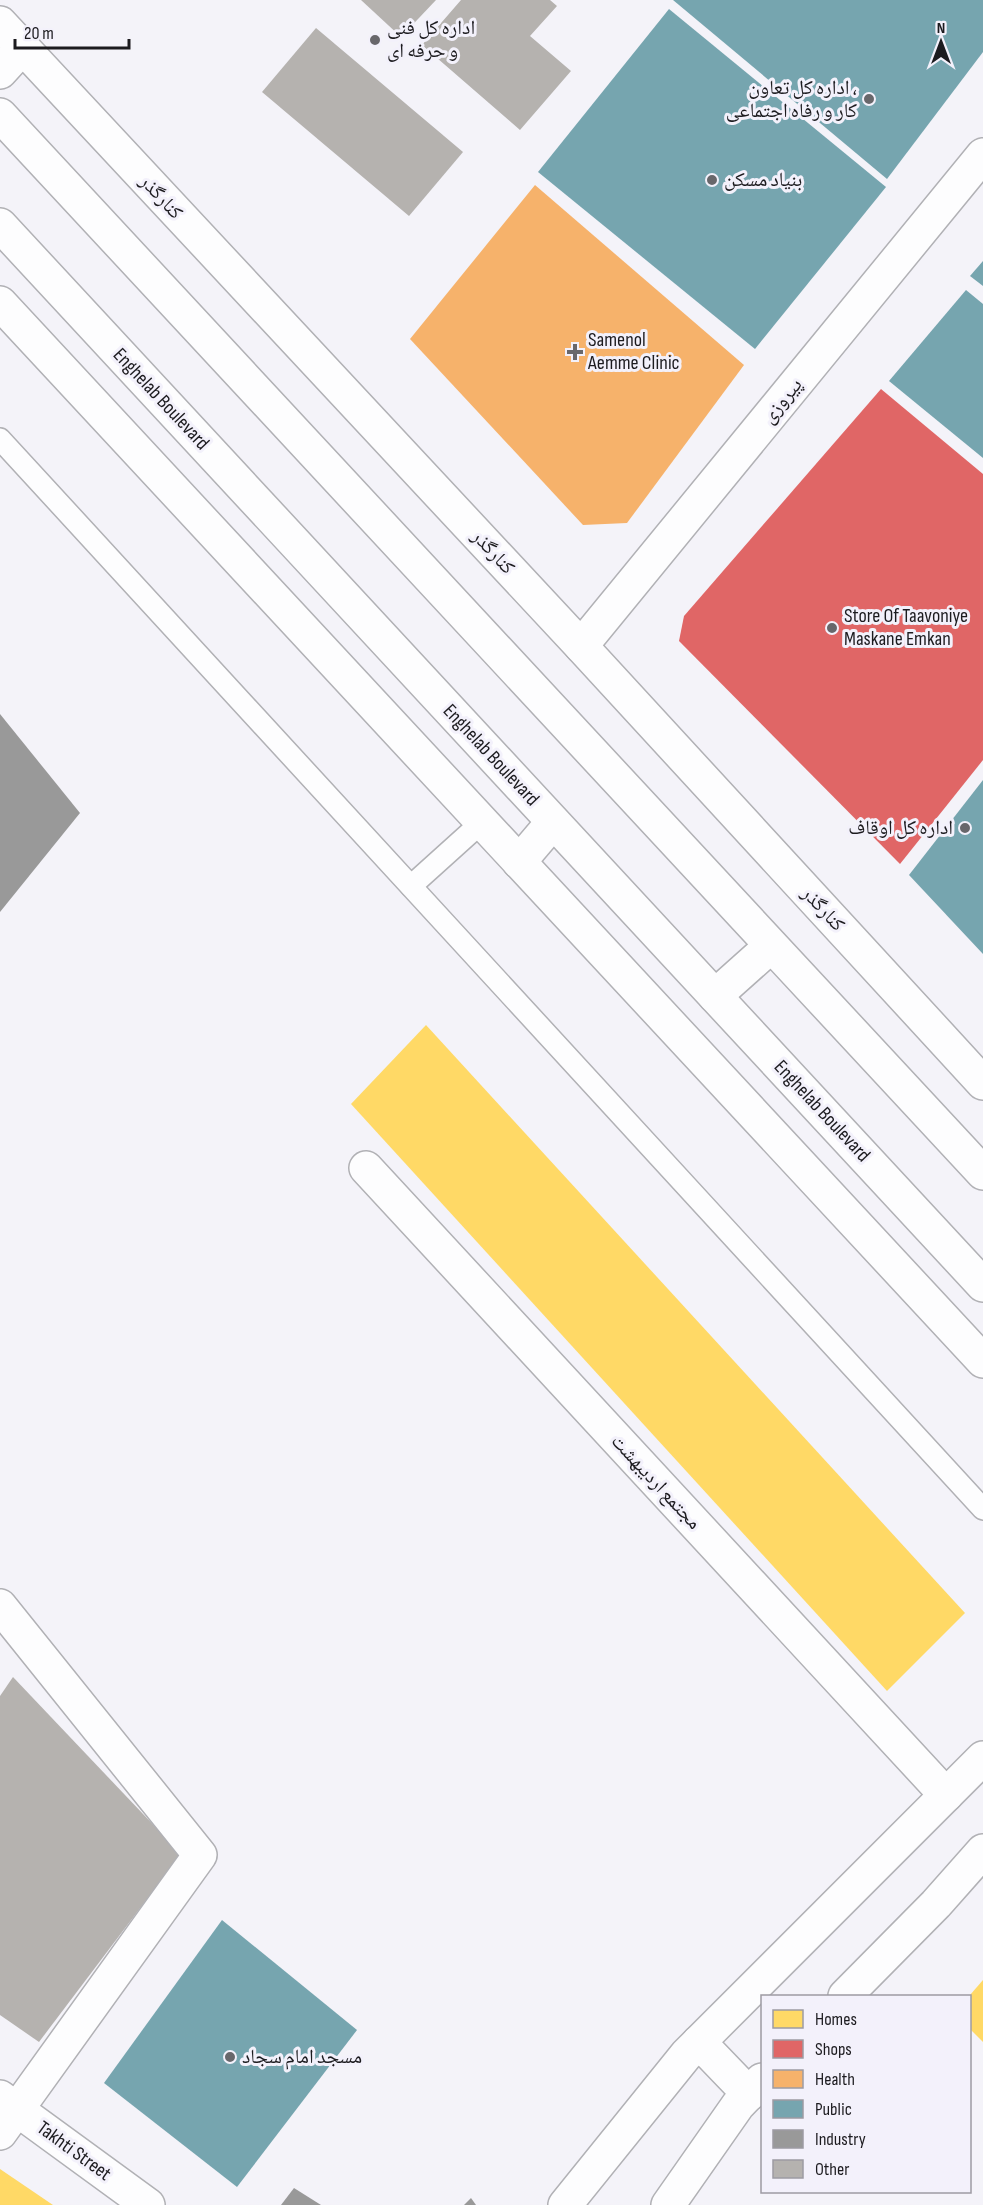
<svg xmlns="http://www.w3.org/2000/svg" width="983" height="2205" font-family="'Sofia Sans Condensed','Noto Naskh Arabic',sans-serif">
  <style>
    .homes { fill: #ffd966 }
    .shops { fill: #e06666 }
    .health { fill: #f6b26b }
    .public { fill: #76a5af }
    .industry { fill: #999 }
    .building { fill: #b5b2af }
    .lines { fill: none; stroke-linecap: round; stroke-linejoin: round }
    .service-casing { stroke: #b1b1b5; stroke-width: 24 }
    .minor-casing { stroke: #b1b1b5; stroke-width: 36 }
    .tertiary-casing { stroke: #b1b1b5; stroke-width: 36 }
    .secondary-casing { stroke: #b1b1b5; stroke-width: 36 }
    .primary-casing { stroke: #b1b1b5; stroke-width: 36 }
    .service { stroke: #fdfdfe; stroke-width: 21 }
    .minor { stroke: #fdfdfe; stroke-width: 33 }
    .tertiary { stroke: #fdfdfe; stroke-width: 33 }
    .secondary { stroke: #fdfdfe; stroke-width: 33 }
    .primary { stroke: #fdfdfe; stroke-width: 33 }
    .poi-dot { fill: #68676b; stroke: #f3f1fb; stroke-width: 2 }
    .labels { text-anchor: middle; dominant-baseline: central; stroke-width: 6; stroke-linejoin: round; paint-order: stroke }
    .poi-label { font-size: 20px; fill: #1c1b1f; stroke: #f3f1fb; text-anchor: start }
    .street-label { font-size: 20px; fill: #1c1b1f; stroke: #f3f1fb }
  </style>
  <rect width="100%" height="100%" fill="#f4f3f9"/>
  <g class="homes">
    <polygon points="426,1025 965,1613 887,1691 351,1104"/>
    <polygon points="983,1980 983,2042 970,2029 970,1995"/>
    <polygon points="0,2169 53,2205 0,2205"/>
  </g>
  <polygon class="shops" points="881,389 983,474 983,760 900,864 679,641 684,616"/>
  <polygon class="health" points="535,185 744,365 627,523 583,525 410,339"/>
  <g class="public">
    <polygon points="673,0 983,0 983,52 887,179"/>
    <polygon points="669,9 886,187 755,349 538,172"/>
    <polygon points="983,261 983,286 970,276"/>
    <polygon points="966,290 983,304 983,458 889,381"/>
    <polygon points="983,780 983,954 909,875"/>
    <polygon points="222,1920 357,2030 237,2187 104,2083"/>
  </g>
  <g class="industry">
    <polygon points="0,714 80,813 0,912"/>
    <polygon points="294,2188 321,2205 281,2205"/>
    <polygon points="471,2198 476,2205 464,2205"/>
  </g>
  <g class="building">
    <polygon points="361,0 436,0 401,37"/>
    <polygon points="461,0 550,0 557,6 530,36 571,71 520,130 422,45"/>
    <polygon points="316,28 463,152 409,216 262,92"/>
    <polygon points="13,1677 181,1854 39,2042 0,2015 0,1696"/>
  </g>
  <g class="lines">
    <g class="service-casing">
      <g id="service">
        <polyline points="0,439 983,1509"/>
        <polyline points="411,886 482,822"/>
      </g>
    </g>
    <g class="minor-casing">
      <g id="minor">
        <polyline points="366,1168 946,1795"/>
        <polyline points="0,1606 200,1855 0,2133"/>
        <polyline points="845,1996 936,1904 983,1851"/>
        <polyline points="699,2042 749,2094"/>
        <polyline points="565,2205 686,2055 983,1758"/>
        <polyline points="668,2205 738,2105 762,2080"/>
      </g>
    </g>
    <g class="tertiary-casing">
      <g id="tertiary">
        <polyline points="581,646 983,155"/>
        <polyline points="0,2097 148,2205"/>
      </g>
    </g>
    <g class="secondary-casing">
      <g id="secondary">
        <polyline points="0,23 581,646 983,1083"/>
        <polyline points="0,303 983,1361"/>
      </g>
    </g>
    <g class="primary-casing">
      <g id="primary">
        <polyline points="0,72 22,48"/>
        <polyline points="0,115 983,1173"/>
        <polyline points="0,225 983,1285"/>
        <polyline points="519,862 553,822"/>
        <polyline points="715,996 771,946"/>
      </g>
    </g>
    <use href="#service" class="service"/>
    <use href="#minor" class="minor"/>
    <use href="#tertiary" class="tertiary"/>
    <use href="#secondary" class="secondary"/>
    <use href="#primary" class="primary"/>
  </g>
  <g class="poi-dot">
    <circle cx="375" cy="40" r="6"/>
    <circle cx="869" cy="99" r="6"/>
    <circle cx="712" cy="180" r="6"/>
    <path d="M572 343h6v6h6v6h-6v6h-6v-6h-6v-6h6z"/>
    <circle cx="832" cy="628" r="6"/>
    <circle cx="965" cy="828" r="6"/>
    <circle cx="230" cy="2057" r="6"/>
  </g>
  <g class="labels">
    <g class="poi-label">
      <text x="387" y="28">اداره کل فنی<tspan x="387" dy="23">و حرفه ای</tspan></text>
      <text x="857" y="88" text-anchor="end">اداره کل تعاون ،<tspan x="857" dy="23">کار و رفاه اجتماعی</tspan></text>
      <text x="724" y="180">بنیاد مسکن</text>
      <text x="588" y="340">Samenol<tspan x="588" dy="23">Aemme Clinic</tspan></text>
      <text x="844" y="616">Store Of Taavoniye<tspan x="844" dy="23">Maskane Emkan</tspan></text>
      <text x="953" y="828" text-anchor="end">اداره کل اوقاف</text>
      <text x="242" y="2057">مسجد امام سجاد</text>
    </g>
    <g class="street-label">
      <text transform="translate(161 197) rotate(47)">کنارگذر</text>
      <text transform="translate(161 399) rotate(47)">Enghelab Boulevard</text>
      <text transform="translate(782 401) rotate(-51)">پیروزی</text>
      <text transform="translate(493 552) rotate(47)">کنارگذر</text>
      <text transform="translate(491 755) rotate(47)">Enghelab Boulevard</text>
      <text transform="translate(823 909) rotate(47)">کنارگذر</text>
      <text transform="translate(822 1111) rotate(47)">Enghelab Boulevard</text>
      <text transform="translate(656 1482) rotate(47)">مجتمع اردیبهشت</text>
      <text transform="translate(74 2151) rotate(36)">Takhti Street</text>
    </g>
  </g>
  <rect x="761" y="1995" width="210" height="198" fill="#f3f1fb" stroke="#9d9ba3" stroke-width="1.5"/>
  <rect x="773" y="2010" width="30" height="18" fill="#ffd966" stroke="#9d9ba3" stroke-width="1.5"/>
  <text x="815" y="2025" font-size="18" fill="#1c1b1f">Homes</text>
  <rect x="773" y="2040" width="30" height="18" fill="#e06666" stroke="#9d9ba3" stroke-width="1.5"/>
  <text x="815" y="2055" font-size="18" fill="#1c1b1f">Shops</text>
  <rect x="773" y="2070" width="30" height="18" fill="#f6b26b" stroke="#9d9ba3" stroke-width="1.5"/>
  <text x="815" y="2085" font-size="18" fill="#1c1b1f">Health</text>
  <rect x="773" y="2100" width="30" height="18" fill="#76a5af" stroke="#9d9ba3" stroke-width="1.5"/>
  <text x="815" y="2115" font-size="18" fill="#1c1b1f">Public</text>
  <rect x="773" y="2130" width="30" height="18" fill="#999999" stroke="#9d9ba3" stroke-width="1.5"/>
  <text x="815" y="2145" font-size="18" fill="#1c1b1f">Industry</text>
  <rect x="773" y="2160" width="30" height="18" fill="#b5b2af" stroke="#9d9ba3" stroke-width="1.5"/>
  <text x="815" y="2175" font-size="18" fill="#1c1b1f">Other</text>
  <g transform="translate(941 42)" stroke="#f3f1fb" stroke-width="4.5" paint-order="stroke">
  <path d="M0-4.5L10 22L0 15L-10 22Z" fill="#1c1b1f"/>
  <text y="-9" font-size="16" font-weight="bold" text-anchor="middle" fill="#1c1b1f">N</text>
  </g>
  <path d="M15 39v9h114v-9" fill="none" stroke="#1c1b1f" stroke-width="3"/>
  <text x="24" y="39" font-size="18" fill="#1c1b1f" stroke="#f3f1fb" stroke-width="4.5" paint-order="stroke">20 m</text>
</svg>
